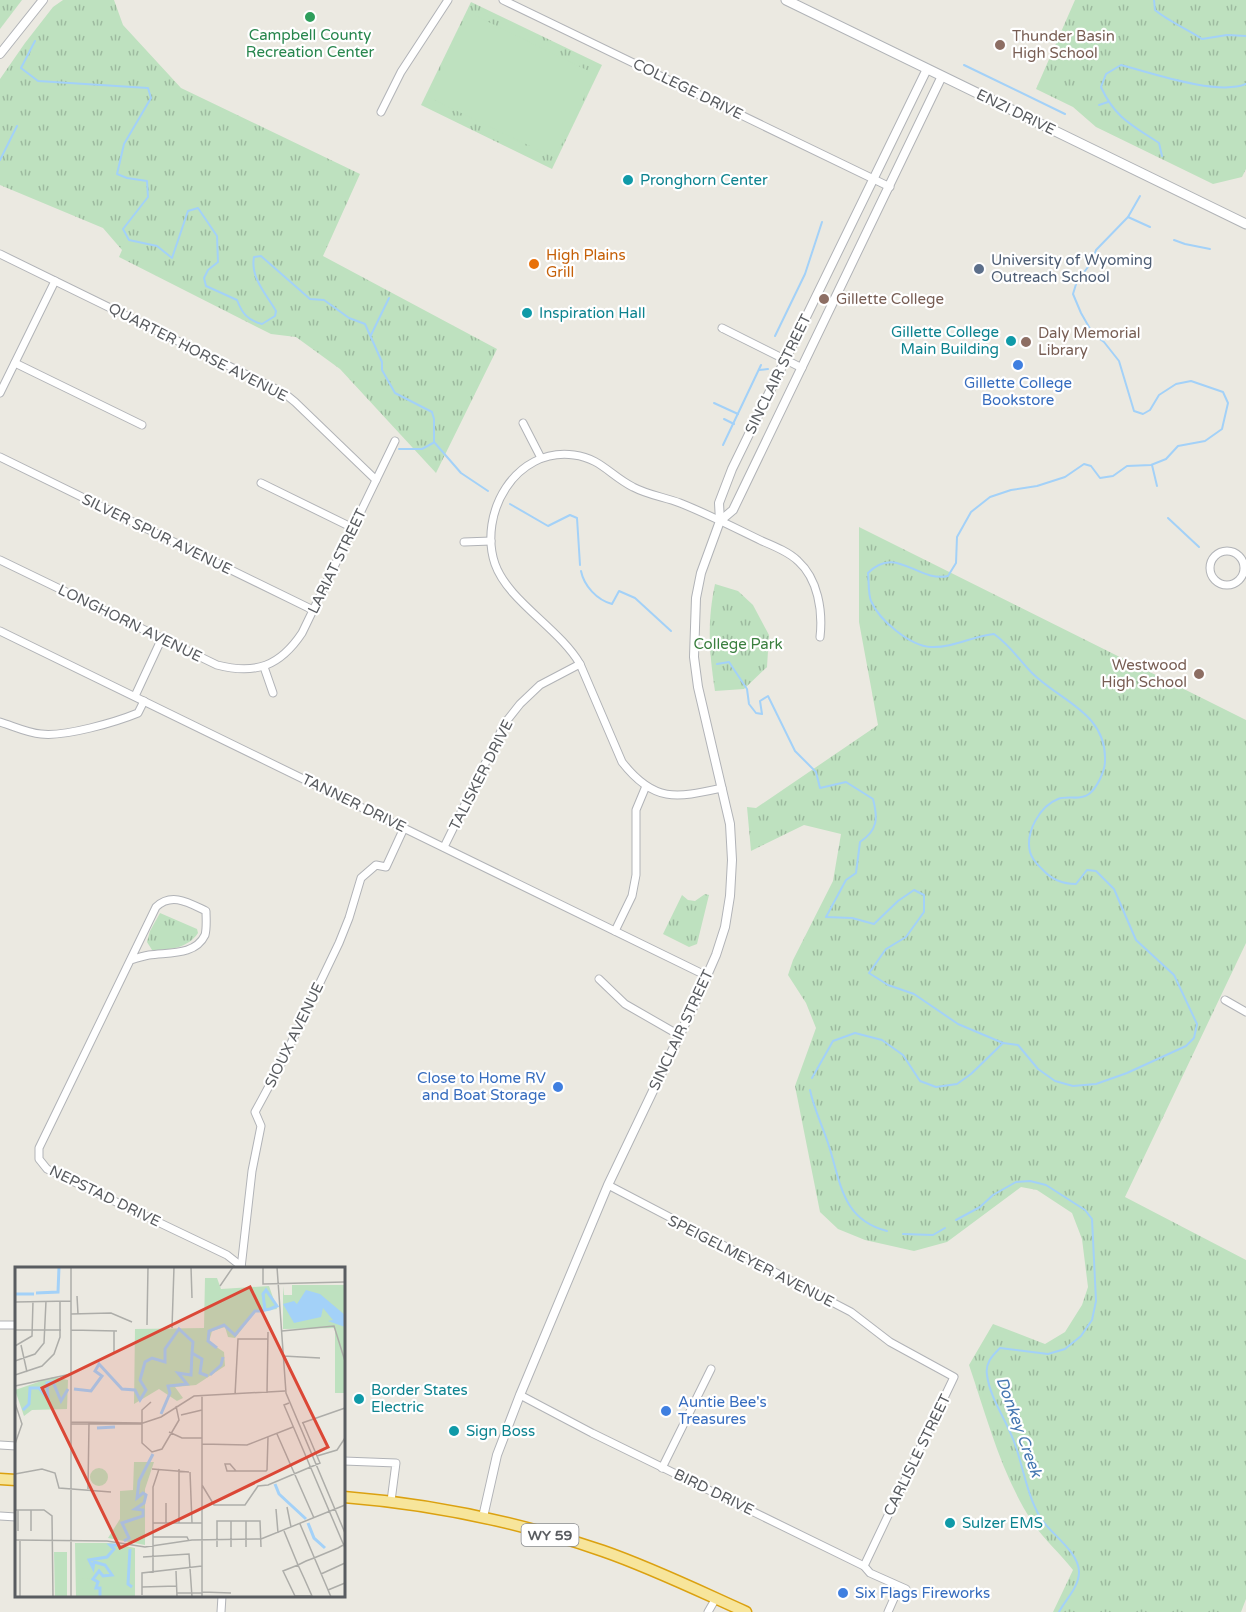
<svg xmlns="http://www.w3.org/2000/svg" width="1246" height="1612" font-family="'Varela Round',sans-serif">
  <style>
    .grass { fill: url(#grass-tufts) }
    .pitch { fill: #bee1bf }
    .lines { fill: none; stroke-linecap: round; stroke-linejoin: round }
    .stream { stroke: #a3d1f8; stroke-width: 2 }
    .minor-casing { stroke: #b1b3b7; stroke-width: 9 }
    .tertiary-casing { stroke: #b1b3b7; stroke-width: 10 }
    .secondary-casing { stroke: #b0b3b7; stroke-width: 11 }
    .trunk-casing { stroke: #dba110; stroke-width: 13 }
    .minor { stroke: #fff; stroke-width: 7 }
    .tertiary { stroke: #fff; stroke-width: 8 }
    .secondary { stroke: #fff; stroke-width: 9 }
    .trunk { stroke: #f7e59b; stroke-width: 10 }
    .leisure-dot { fill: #2e9e5b; stroke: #fff; stroke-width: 2 }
    .education-dot { fill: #8d6e63; stroke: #fff; stroke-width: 2 }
    .culture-dot { fill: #0f9aa8; stroke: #fff; stroke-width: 2 }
    .food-dot { fill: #e8710a; stroke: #fff; stroke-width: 2 }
    .service-dot { fill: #5c6f8a; stroke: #fff; stroke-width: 2 }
    .shop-dot { fill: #3f7fe0; stroke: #fff; stroke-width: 2 }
    .labels { text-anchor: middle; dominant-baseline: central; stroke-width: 4.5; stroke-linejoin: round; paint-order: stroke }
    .shield { fill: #fff; stroke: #8b8d90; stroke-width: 1.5 }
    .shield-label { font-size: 14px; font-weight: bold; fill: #595c60 }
    .leisure-label { font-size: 15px; fill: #27864d; stroke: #fff }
    .education-label { font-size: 15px; fill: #785e54; stroke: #fff; text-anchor: start }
    .street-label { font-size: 15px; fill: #595c60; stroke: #fff }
    .culture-label { font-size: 15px; fill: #0d838f; stroke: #fff; text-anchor: start }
    .food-label { font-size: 15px; fill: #c56008; stroke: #fff; text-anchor: start }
    .service-label { font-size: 15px; fill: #4e5e75; stroke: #fff; text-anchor: start }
    .shop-label { font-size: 15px; fill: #366cbe; stroke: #fff; text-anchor: start }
    .park-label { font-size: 15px; fill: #3a7f3f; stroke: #fff }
    .water-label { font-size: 16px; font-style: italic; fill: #4678b1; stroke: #fff }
    .inset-river { fill: none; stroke: #a3d1f8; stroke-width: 3 }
    .inset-road { fill: none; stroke: #adada9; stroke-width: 1.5 }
    .view { fill: #db4736; fill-opacity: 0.15; stroke: #db4736; stroke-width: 3 }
    .inset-edge { fill: none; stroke: #595c60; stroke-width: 3 }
  </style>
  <defs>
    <pattern id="grass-tufts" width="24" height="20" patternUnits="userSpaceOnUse" patternTransform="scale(1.5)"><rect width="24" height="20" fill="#bee1bf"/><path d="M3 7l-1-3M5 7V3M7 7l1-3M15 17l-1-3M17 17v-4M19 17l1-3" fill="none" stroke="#9dba9f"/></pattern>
  </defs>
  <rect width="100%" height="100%" fill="#ebe9e1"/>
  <g class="grass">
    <polygon points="0,0 22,0 0,29"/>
    <polygon points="63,0 114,0 123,25 181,88 360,174 323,256 497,349 436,473 340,369 296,337 271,334 119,257 122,250 103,228 0,185 0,79 25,43 53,7"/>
    <polygon points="1075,0 1246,0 1246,169 1242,177 1213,184 1096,127 1073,107 1036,89"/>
    <polygon points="471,2 602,65 552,169 421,105"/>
    <path d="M859,527l387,193v223l-121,254 121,63v339l-5,13h-188l20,-42c-13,-17 -31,-32 -42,-50 -30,-47 -44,-102 -62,-155l24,-41 52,20 20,-12 17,-27 6,-18 -6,-48 -10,-26 -35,-23 -16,-3 -74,55 -33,9 -49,-11 -27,-11 -18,-17 -25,-126 21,-58 -10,-25 -18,-28 5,-15 40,-79 8,-47 -37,-9 -53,26 -4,-44 9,1 122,-83 -19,-103z"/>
    <path d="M715,584l23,7 15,14 16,30 -2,32 -23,22 -29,2c-6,-39 -8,-69 0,-107z"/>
    <polygon points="705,894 709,895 697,944 689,947 663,934 682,895 688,900 695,901"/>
    <path d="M160,913l37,16 1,4c-10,15 -28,17 -46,17l-5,-8 3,-11z"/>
  </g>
  <polygon class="pitch" points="468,12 595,74 555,158 428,97"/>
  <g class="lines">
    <g class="stream">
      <path d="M1154,0l1,10c13,11 32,19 47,29l25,-4 19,1"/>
      <path d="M35,41l-14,27 17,13 110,7 3,10 -27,46 -7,30 10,4 20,3 1,16 -25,32 6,11 28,6 15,12 16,-47 10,-3 19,28 1,26 -10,8 -4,8 2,8 31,14c5,13 10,20 25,24l13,-8 1,-5c-10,-17 -26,-34 -22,-54l7,-1 49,43 14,1 25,18 16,6 17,38v8l13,23 37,19 2,7v23l27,31 27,18"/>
      <polyline points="964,65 1065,114"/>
      <polyline points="1099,105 1108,102"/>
      <path d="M1162,156l-3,-13c-27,-18 -44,-25 -58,-56l5,-13 15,-9c30,8 97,31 125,19"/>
      <polyline points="0,160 17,126"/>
      <polyline points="1128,217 1150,227"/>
      <polyline points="1174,240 1185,244 1210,249"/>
      <polyline points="371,335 389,298"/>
      <polyline points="775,336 805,274 822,222"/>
      <polyline points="759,370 768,369"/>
      <polyline points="714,403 738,414"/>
      <polyline points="724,419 734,424"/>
      <polyline points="723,445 761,365"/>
      <polyline points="399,449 422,449 433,443"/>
      <polyline points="1152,465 1157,486"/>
      <polyline points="510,504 548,526 570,515 577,518 580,565"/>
      <polyline points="1168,518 1199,547"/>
      <path d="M581,571c3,15 16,29 31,33l7,-13 16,7 36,33"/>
      <path d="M717,664l12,-2 18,27 2,15 7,9 6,1 -2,-13 8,-5 27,55 21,21 4,16 26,-6 27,17c5,19 5,31 -13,43l-4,31 -10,7 -20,37 26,1 22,6 24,-23 16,-11 10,5v17l-18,25 -20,12 -17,24 19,12 26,9 44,30 45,19"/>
      <path d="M812,1078l21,-37 22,-8 27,7 21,15 17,26 16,6 21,-3 14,-10 32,-31 15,2 20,24 17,12 18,5 23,-2 31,-11 59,-27 8,-8 3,-14 -23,-49 -38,-35 -22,-51 -18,-18 -9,-1 -11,14c-13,0 -24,-4 -33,-14 -5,-5 -11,-10 -13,-18 -5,-20 10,-46 28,-53 10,-4 22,2 31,-5 8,-6 16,-23 16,-33 2,-48 -45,-60 -73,-88 -14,-14 -20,-26 -38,-39 -21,2 -41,14 -63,13 -21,-1 -52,-27 -60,-46 -3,-8 -2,-19 -3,-28 28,-29 50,10 80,3l8,-13 1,-26 14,-25 19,-15 21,-7 26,-4 28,-9 19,-13 7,2 9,12 13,-2 14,-10 24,-1 15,-6 12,-13 27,-5 17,-12 6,-26 -5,-11 -32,-11 -15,3 -17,11 -9,15 -7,4 -9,-3 -15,-50 -15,-19 -11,-8 -12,-21 -8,-19 4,-13 15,-19 4,-12 32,-33 12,-21"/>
      <path d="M810,1090c4,19 12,35 18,53 13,39 13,76 59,88"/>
      <path d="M956,1220l24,-13 13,-12 23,-13 14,-1 16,4 39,25 7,9 4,82 -4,19 -11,16 -16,13 -17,5 -48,-6c-8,8 -15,15 -13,27 3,23 18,43 26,64 10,25 13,54 27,78 9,16 39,34 39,55 0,15 -13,27 -20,40"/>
      <polyline points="903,1234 933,1235 945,1228"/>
    </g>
    <g class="minor-casing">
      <g id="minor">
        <polyline points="503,0 890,187"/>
        <polyline points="381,112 401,72 448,0"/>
        <polyline points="0,254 284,393 295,402 376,480"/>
        <polyline points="722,328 802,368"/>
        <polyline points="15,363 142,425"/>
        <polyline points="0,393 55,281"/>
        <polyline points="523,423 541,458"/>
        <polyline points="0,457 313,610"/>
        <polyline points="261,483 353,528"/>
        <polyline points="464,542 491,541"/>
        <circle cx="1227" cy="568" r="17"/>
        <path d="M0,560l217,105c39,10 63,1 85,-32l93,-192"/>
        <polyline points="0,631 707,976"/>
        <polyline points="264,667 273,693"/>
        <polyline points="135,696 162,638"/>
        <path d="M0,722c13,4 28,11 41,12 24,3 75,-12 97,-21l6,-12"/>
        <path d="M722,788c-46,10 -68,15 -100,-26l-42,-98c-21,-36 -72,-63 -85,-100 -17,-50 20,-117 79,-109 26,3 37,21 59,32 15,8 31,10 47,16 28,11 55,25 82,38 12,5 27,11 36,20 20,18 25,50 22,76"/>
        <polyline points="444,847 505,723 520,704 540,685 580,664"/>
        <polyline points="615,931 632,896 636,875 636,810 646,786"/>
        <path d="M131,960c6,-2 12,-4 18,-5 19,-3 46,1 56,-20 2,-7 1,-17 1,-24 -17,-8 -34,-19 -50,-4l-117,241v11l8,10 180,86 14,11"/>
        <polyline points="599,979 625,1004 679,1035"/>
        <polyline points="1225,1000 1246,1012"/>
        <polyline points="608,1185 851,1312 890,1342 954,1377 864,1566"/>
        <polyline points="241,1268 252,1171 261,1126 255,1112 281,1064 339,943 349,918 361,878 376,865 386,867 404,828"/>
        <polyline points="0,1325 16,1325"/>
        <polyline points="520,1395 592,1433 864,1566 870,1573 906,1589"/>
        <polyline points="0,1445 16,1446"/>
        <polyline points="344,1461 396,1463 391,1501"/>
        <polyline points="662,1468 711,1369"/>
        <polyline points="0,1516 16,1517"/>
        <polyline points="221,1612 222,1596"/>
        <polyline points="708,1612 716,1598"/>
        <polyline points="888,1612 899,1587"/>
      </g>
    </g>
    <g class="tertiary-casing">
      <g id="tertiary">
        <polyline points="0,54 43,0"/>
        <polyline points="720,521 719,503 732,469 927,69"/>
        <polyline points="483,1517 497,1455 520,1395 608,1185 695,1003 716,955 725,927 730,896 732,860 730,824 698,687 694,657 696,598 701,573 720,521 733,510 942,76"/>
      </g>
    </g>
    <g class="secondary-casing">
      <polyline id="secondary" points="786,0 1246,224"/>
    </g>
    <g class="trunk-casing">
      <g id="trunk">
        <polyline points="0,1479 16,1480"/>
        <path d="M344,1497c88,7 175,25 259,54 49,17 96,40 143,61"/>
      </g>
    </g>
    <use href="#minor" class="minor"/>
    <use href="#tertiary" class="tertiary"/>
    <use href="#secondary" class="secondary"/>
    <use href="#trunk" class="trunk"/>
  </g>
  <circle class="leisure-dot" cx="310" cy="17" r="6"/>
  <g class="education-dot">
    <circle cx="1000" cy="45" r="6"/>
    <circle cx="824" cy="299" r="6"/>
    <circle cx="1026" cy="342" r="6"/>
    <circle cx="1199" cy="674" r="6"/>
  </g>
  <g class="culture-dot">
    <circle cx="628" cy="180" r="6"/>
    <circle cx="527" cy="313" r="6"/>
    <circle cx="1011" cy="341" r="6"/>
    <circle cx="359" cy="1399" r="6"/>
    <circle cx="454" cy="1431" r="6"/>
    <circle cx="950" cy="1523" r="6"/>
  </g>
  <circle class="food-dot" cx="534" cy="264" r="6"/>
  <circle class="service-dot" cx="979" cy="269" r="6"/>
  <g class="shop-dot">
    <circle cx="1018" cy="365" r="6"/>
    <circle cx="558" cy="1087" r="6"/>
    <circle cx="666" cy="1411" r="6"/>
    <circle cx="843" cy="1593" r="6"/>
  </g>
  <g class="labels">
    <rect class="shield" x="521.5" y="1524" width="57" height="22" rx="4.5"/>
    <g class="shield-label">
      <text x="550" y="1535">WY 59</text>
    </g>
    <g class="leisure-label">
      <text x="310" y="35">Campbell County<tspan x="310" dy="17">Recreation Center</tspan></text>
    </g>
    <g class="education-label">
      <text x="1012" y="36">Thunder Basin<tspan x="1012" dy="17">High School</tspan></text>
      <text x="836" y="299">Gillette College</text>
      <text x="1038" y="333">Daly Memorial<tspan x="1038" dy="17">Library</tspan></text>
      <text x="1187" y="665" text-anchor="end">Westwood<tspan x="1187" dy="17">High School</tspan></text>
    </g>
    <g class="street-label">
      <text transform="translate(688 89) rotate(26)">COLLEGE DRIVE</text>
      <text transform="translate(1016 112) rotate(26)">ENZI DRIVE</text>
      <text transform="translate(198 352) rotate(27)">QUARTER HORSE AVENUE</text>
      <text transform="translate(778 374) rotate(-64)">SINCLAIR STREET</text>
      <text transform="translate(157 534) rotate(26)">SILVER SPUR AVENUE</text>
      <text transform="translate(337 561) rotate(-64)">LARIAT STREET</text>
      <text transform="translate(130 623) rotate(26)">LONGHORN AVENUE</text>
      <text transform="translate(481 775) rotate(-63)">TALISKER DRIVE</text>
      <text transform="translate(354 803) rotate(26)">TANNER DRIVE</text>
      <text transform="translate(681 1030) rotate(-65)">SINCLAIR STREET</text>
      <text transform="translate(294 1035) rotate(-64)">SIOUX AVENUE</text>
      <text transform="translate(105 1196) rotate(26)">NEPSTAD DRIVE</text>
      <text transform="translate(751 1261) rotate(27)">SPEIGELMEYER AVENUE</text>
      <text transform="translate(917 1455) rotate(-64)">CARLISLE STREET</text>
      <text transform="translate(714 1492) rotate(26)">BIRD DRIVE</text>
    </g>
    <g class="culture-label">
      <text x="640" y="180">Pronghorn Center</text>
      <text x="539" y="313">Inspiration Hall</text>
      <text x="999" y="332" text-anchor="end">Gillette College<tspan x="999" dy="17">Main Building</tspan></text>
      <text x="371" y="1390">Border States<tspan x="371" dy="17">Electric</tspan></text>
      <text x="466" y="1431">Sign Boss</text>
      <text x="962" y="1523">Sulzer EMS</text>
    </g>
    <g class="food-label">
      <text x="546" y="255">High Plains<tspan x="546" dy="17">Grill</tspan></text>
    </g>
    <g class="service-label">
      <text x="991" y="260">University of Wyoming<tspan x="991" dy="17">Outreach School</tspan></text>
    </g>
    <g class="shop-label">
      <text x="1018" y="383" text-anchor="middle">Gillette College<tspan x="1018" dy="17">Bookstore</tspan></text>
      <text x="546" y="1078" text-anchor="end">Close to Home RV<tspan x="546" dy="17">and Boat Storage</tspan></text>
      <text x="678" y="1402">Auntie Bee's<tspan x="678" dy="17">Treasures</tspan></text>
      <text x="855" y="1593">Six Flags Fireworks</text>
    </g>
    <g class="park-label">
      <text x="738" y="644">College Park</text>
    </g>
    <g class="water-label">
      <text transform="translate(1019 1427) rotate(70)">Donkey Creek</text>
    </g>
  </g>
  <g transform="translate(15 1267)">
    <rect width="330" height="330" fill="#ebe9e1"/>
    <path d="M190,11h12l4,11 48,-3 8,23 -22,3 -20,26 -7,-1 -3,-10 -13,4 -3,11 15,10 1,14 -29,19 -21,2 8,11 -6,3 -18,-12 -25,15 1,-75 69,-1zM277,18h53v108h-10v-65l-52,1v-43l1,9h8zM38,110l15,3 -1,29 -35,1 -8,6 -9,-26zM119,195h20l-9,27v56l-37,-7 12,-19v-28l13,-1zM60,276h36l24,5v49h-59zM39,285h13v45h-12z" fill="#bee1bf"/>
    <path d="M75 210a9 9 0 1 1 18 0a9 9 0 1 1-18 0ZM76,311l-2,7 -8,4 8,2 2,6h-12v-18z" fill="#bee1bf"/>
    <path d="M291,23l14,4 25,21v12l-17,-6 5,-1 -10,-12 -2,9 -27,6 -11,-19 11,-3 3,3z" fill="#a3d1f8"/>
    <path class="inset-river" d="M21,26l22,-1 1,-25M0,27h19M202,81l-9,-7 1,-10 15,-6 11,10 20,-24h6l4,-1 5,-1 7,-3 -11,-16 -3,4 2,16M195,108l11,-10 2,-8M59,122l17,2 11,-15 -7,-5 4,-7 23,25 13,1 5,10 6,-10 -6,-10 5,-18 7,-4 13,4v-13l14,-20 14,13 -1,11 10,6 -2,14 8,3M8,143l6,-6 1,-16h9l9,11 -1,-16 6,-1 8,19 7,-12M146,147l9,-21 -2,-7 19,-2 -9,-11 13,2 1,-22M82,161l18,-1M260,217l4,10 27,25M293,256l6,15 11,10M109,274l5,-3 -7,-15 21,-7v-6l-8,-1 9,-6 2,-8 -3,-2 -6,5 2,-17 14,-27M115,282l-2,35 4,3M85,330v-9h-4l2,-6 -5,-3 6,-8 4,5 9,-1 -7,-10 -11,-3 -1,6 -4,-8 18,-3 7,-8 -4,-4h8"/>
    <path class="inset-road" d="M56,0v330M176,0l1,31M248,0v17l82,-2M262,0l9,126 59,140M205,19l13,-19M62,29l1,18M0,35l56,-1M56,47l40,-1 21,9M132,58l1,-58M157,61l2,-61M0,63h46M56,63l46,1M99,64v22M267,64l52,-5 11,35M6,78l6,27M0,79l17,-10 1,-35M268,89l37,2M0,94l20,-7 9,-11 2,-42M0,108l27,-9 12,-12 6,-17v-36M0,119l56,-12M252,126l1,-61M220,128l3,-56h30M187,129v201M136,135l-9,8v33l10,9 10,-3 17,-29 -3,-14M0,136l7,21 -7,20M274,136l-5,2 61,143M166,148l21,-5M56,155l71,1M287,156l43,-15M56,157h69l21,-7 33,-21 91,-5M154,165l13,6h20M262,167l37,84M187,177l45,1 46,-18M302,189l20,-6 8,-12M137,202l37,3M164,202v54M221,204l-6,-7h-5l2,7h39l1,-1 1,-33M175,205l2,51M0,207l27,-5 13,4 4,15 52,4M187,218l12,20h31l13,-19 10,-1 52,-22 -17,-40M73,222l1,-66M151,236v20M272,240l4,20M261,242l2,24M0,243h29l8,6 1,81M3,243v21M16,243v21M216,254v26M231,254v26M138,256h49M285,257l31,73M269,264l14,34 6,13 8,18h-17l-12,-25 15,-6 8,-4 8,-3 24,-10 7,-4M138,270h34l2,4M0,273l92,1 38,6 47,-7 69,-1 84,-34M5,273v57M202,280v-26h43l1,26M128,290l46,-3 3,43M161,304l1,26M138,306v-86l6,-18M306,307l24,-11M127,320l35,-1M313,323l17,-7M187,325l29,1M162,326h25M127,328v-22l60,-7"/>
    <path class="view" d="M235,20l78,160 -208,101 -78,-160z"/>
    <rect width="330" height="330" class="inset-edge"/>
  </g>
</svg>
